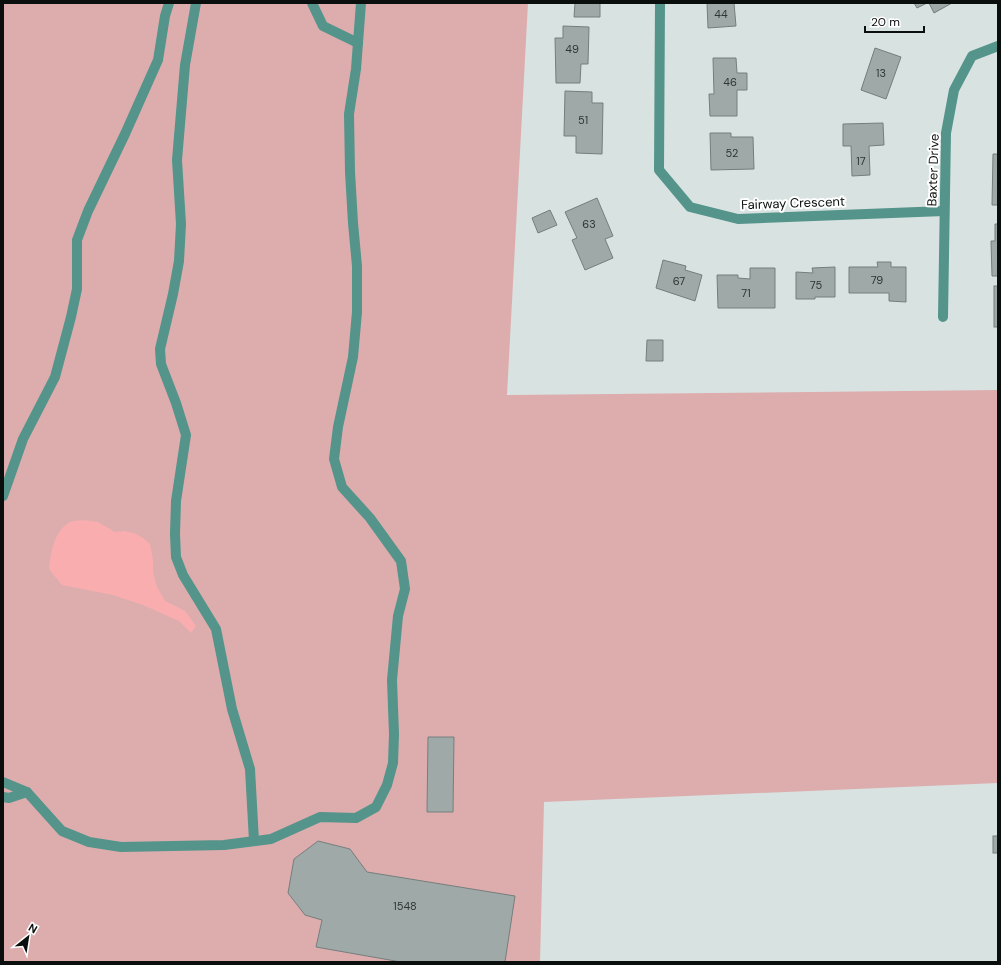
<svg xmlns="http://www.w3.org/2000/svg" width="1001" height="965" font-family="'DM Sans',sans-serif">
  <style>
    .green { fill: #ddadae }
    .water { fill: #faadaf }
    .building { fill: #9fa9a7; stroke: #757e7d }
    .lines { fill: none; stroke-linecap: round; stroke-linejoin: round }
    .minor { stroke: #54948b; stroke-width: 10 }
    .labels { text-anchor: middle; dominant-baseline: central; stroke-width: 4; stroke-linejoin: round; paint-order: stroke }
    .number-label { font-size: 11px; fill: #2f3534 }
    .street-label { font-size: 13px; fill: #0a0e0d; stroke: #fff }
  </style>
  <rect width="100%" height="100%" fill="#d8e3e1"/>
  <polygon class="green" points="3,3 528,3 507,395 998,390 998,783 544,802 540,962 3,962"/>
  <path class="water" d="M83,520l15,2 17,10 9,-1 10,2 9,5 7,6 3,16v13l4,14 8,14 20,10 11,15 -5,7 -12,-12 -36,-16 -30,-10 -51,-10 -13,-16c2,-17 5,-38 21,-47 4,-2 9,-1 13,-2z"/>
  <g class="building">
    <polygon points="575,3 600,3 600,17 574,17"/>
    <polygon points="707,3 734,3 736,26 708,28"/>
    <polygon points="914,3 927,3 917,8"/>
    <polygon points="929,3 952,3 934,13"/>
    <polygon points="563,26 589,27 588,64 581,64 580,83 556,83 555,38 563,38"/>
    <polygon points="875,48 901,57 886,99 861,90"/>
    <polygon points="713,58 736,58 737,73 747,73 747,90 737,90 737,116 710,116 709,94 714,94"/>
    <polygon points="565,91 592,92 592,103 603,103 602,154 576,153 576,136 564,136"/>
    <polygon points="883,123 884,145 869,146 870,175 852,176 851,146 843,146 843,124"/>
    <polygon points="710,133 731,133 731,137 753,137 754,169 711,170"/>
    <polygon points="993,154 998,154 998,205 992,205"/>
    <polygon points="597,198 613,236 605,239 613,258 585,270 572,240 577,238 565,212"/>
    <polygon points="550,210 557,225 538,233 532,218"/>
    <polygon points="995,224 998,224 998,276 992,276 991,241 995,241"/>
    <polygon points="663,260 686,266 685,270 702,275 695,301 656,288"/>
    <polygon points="877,262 891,262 891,267 906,267 906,302 889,301 889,293 849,293 849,267 878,267"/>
    <polygon points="835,267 835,297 815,297 815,299 796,299 796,272 813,273 812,268"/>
    <polygon points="750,268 775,268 775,308 718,308 717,275 738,275 738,278 750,279"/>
    <rect x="994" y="286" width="4" height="41"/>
    <polygon points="647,340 663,340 663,361 646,361"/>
    <polygon points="428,737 454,737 453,812 427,812"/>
    <rect x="993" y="836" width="5" height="17"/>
    <polygon points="318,841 350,849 367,872 515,896 505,962 401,962 316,947 322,920 305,915 288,893 294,859"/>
  </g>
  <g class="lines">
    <g class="minor">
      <polyline points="196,3 185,65 177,160 181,224 179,261 173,294 160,349 161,364 176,403 186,435 176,501 175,534 176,557 183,575 216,629 232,709 250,769 254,841"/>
      <polyline points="312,3 323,26 358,43"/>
      <polyline points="660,3 659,170 690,207 738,219 944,211"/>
      <polyline points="943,317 946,133 954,90 972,56 998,46"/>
      <polyline points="3,496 23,439 55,377 71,317 77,289 77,240 88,211 125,134 158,60 165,16 169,3"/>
      <polyline points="3,782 27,792 62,831 89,842 121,847 224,845 271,839 320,817 356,818 376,807 387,785 393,763 394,734 392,680 398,616 405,589 401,561 370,518 342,487 334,459 338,427 353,357 357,312 357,266 353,223 350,172 349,114 356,69 361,3"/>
      <polyline points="3,797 9,798 27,792"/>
    </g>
  </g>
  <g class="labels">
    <g class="number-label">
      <text x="721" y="14">44</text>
      <text x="572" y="49">49</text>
      <text x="881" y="73">13</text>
      <text x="730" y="82">46</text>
      <text x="583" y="120">51</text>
      <text x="732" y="153">52</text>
      <text x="861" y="161">17</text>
      <text x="589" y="224">63</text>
      <text x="877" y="280">79</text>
      <text x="679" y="281">67</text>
      <text x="816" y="285">75</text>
      <text x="746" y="293">71</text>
      <text x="405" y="906">1548</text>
    </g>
    <g class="street-label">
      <text transform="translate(933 170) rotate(-88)">Baxter Drive</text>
      <text transform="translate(793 203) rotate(-2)">Fairway Crescent</text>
    </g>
  </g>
  <rect width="1001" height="965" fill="none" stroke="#0a0e0d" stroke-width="8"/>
  <g transform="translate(28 937) rotate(30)" stroke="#ffffff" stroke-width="3" paint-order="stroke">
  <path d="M0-3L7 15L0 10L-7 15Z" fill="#0a0e0d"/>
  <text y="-6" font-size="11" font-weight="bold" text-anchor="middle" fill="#0a0e0d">N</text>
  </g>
  <path d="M865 26v6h59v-6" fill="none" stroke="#0a0e0d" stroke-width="2"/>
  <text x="871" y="26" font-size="12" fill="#0a0e0d" stroke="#ffffff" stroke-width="3" paint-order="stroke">20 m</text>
</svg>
